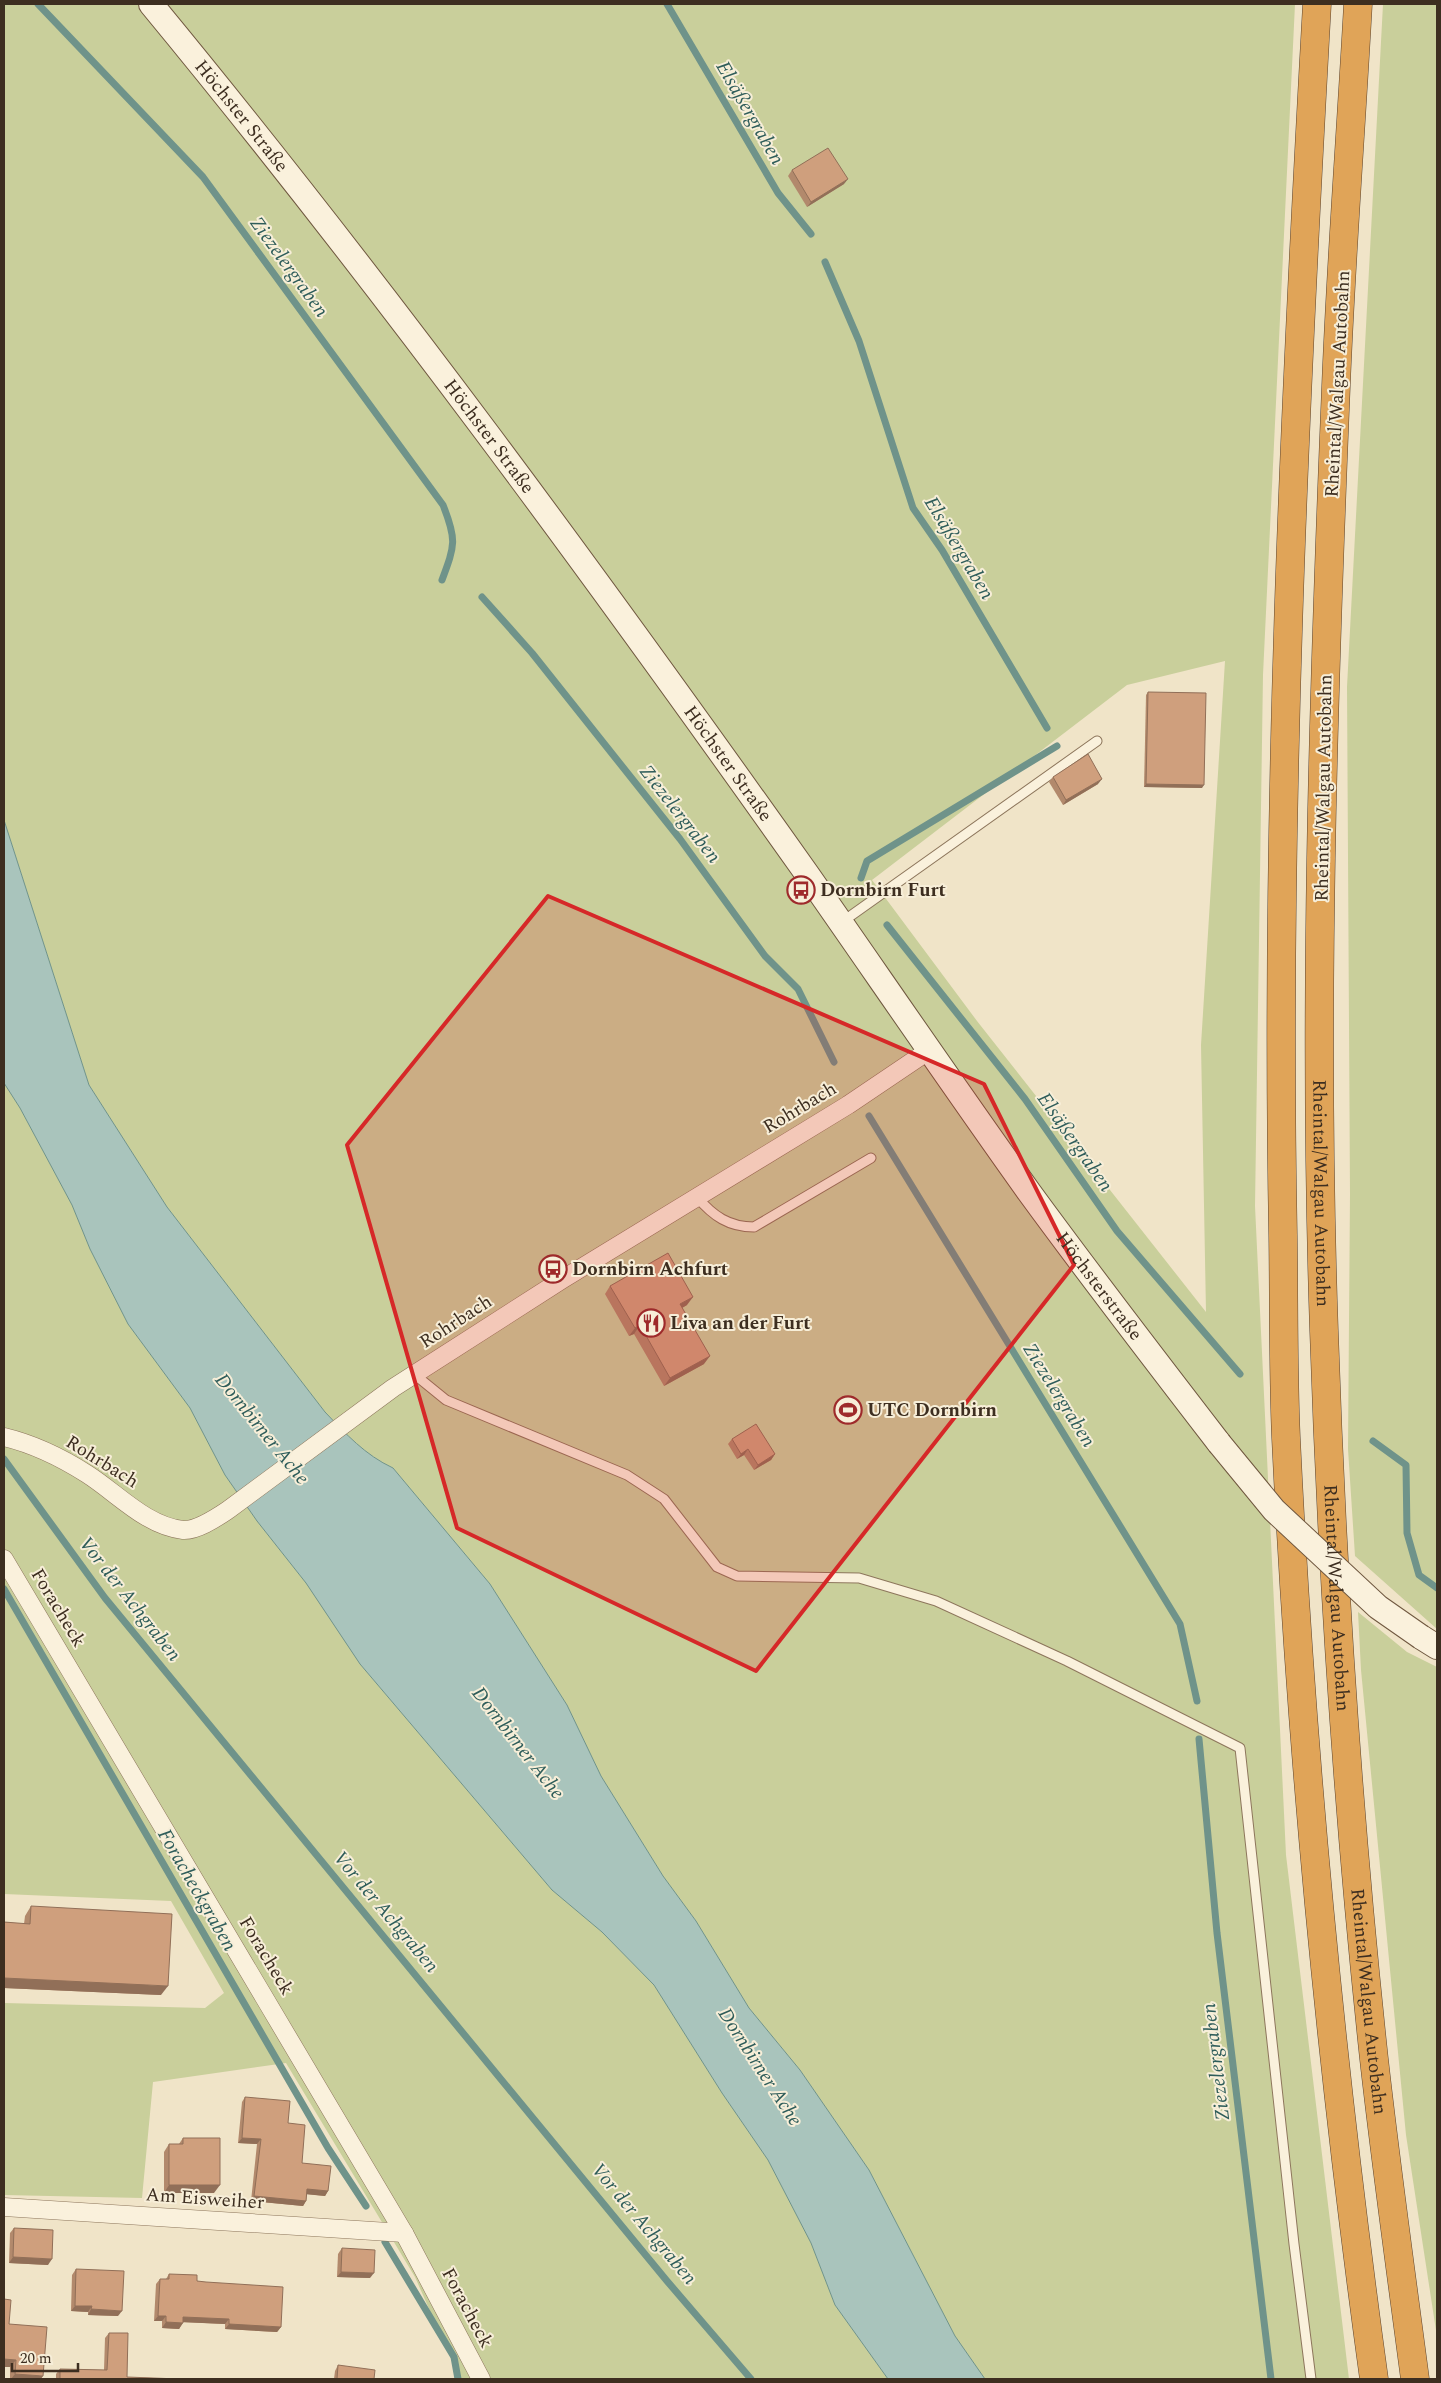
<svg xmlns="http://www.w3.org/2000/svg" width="1441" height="2383" font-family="Spectral,serif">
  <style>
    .green { fill: #c9cf9b; fill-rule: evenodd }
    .water { fill: #a9c4bc; stroke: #6f938a }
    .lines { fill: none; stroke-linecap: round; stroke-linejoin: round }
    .stream { stroke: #6f938a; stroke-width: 7 }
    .service-casing { stroke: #8d765c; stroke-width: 11 }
    .minor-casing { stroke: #8d765c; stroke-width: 19 }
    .secondary-casing { stroke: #6f573f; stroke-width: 26 }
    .motorway-casing { stroke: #5b4430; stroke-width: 29 }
    .service { stroke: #faf1dc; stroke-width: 9 }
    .minor { stroke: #faf1dc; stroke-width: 18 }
    .secondary { stroke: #faf1dc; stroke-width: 24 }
    .motorway { stroke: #e0a458; stroke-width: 28 }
    .secondary-bridge-casing { stroke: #6f573f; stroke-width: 26; stroke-linecap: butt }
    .secondary-bridge { stroke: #faf1dc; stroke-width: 24 }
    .wall { fill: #b2896c }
    .shaded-wall { fill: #916f58 }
    .building { fill: #cf9f7d; stroke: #916f58 }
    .marked { fill: #d62828; fill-opacity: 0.2; stroke: #d62828; stroke-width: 4; stroke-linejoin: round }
    .labels { text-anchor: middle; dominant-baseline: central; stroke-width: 4; stroke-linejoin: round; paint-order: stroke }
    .street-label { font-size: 19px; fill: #3d2e20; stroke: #f7eed8 }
    .poi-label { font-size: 19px; font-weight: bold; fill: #3d2e20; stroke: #f7eed8; text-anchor: start }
    .water-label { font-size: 20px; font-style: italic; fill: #2f5d5a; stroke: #f7eed8 }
  </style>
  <rect width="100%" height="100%" fill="#f0e4c8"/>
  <g class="green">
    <path d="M4,4h1291l-32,671 -8,531 31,649 63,524h-364l-30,-43 -86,-166 -69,-100 -51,-62 -53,-87 -33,-45 -62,-100 -34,-71 -77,-121 -97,-116c-28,-13 -47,-34 -68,-56l-158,-205 -78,-122 -85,-265zM1225,661l-24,384 5,267 -229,-291 -105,-141 255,-195z"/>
    <polygon points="1383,4 1437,4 1437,1629 1355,1556 1348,1449 1350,1194 1347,687"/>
    <polygon points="4,1083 20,1108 72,1205 90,1249 128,1324 190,1408 225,1475 257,1521 306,1583 360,1664 552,1890 602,1932 654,1985 722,2093 768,2160 811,2243 835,2305 888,2379 460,2379 415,2277 286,2063 153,2082 142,2198 4,2195 4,2003 205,2008 224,1993 171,1901 4,1894"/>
    <polygon points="1358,1612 1407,1652 1437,1667 1437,2337 1406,2135 1361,1670"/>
  </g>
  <path class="water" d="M4,820l85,265 78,122 158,205c21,22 40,43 68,56l97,116 77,121 34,71 62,100 33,45 53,87 51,62 69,100 86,166 30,43h-97l-53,-74 -24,-62 -43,-83 -46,-67 -68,-108 -52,-53 -50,-42 -192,-226 -54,-81 -49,-62 -32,-46 -35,-67 -62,-84 -38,-75 -18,-44 -52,-97 -16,-25z"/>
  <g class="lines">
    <g class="stream">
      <path d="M38,4l165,173 240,328c14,35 12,40 -1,75"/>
      <polyline points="667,4 778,193 811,234"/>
      <polyline points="825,262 859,341 913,508 942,550 1047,728"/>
      <polyline points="482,597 532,653 680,839 765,956 798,989 834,1062"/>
      <polyline points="861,878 867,861 1057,746"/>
      <polyline points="887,925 1025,1099 1117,1231 1240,1374"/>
      <polyline points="869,1116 1180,1624 1197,1701"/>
      <polyline points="1373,1441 1406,1465 1407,1533 1419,1575 1437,1588"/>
      <polyline points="4,1459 105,1598 667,2281 751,2379"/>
      <polyline points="4,1589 328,2148 366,2206"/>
      <polyline points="1199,1739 1217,1933 1271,2379"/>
      <polyline points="385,2242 454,2357 458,2379"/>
    </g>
    <g class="service-casing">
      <g id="service">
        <polyline points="842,922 1097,741"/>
        <path d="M697,1197c16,19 32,30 57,30l117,-69"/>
        <polyline points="414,1374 446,1400 627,1475 664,1499 717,1567 737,1576 859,1578 936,1601 1067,1661 1240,1748 1294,2244 1311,2379"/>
      </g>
    </g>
    <g class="minor-casing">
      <g id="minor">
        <path d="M4,1437c29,7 58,21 83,37 30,19 59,52 96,56 14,1 33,-12 45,-20l165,-122 170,-109 285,-174 83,-56"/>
        <polyline points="4,1559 404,2233 481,2379"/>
        <polyline points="4,2207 404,2233"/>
      </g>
    </g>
    <g class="secondary-casing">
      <g id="secondary">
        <path id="s1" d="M151,4c231,280 446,574 656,870 74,106 147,213 222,318 62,85 126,168 190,251"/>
        <polyline points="1421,1637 1437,1647"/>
      </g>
    </g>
    <g class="motorway-casing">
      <g id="motorway">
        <path d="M1317,4c-23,410 -42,820 -34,1231 1,68 0,136 3,203 15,315 45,629 88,941"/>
        <path id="s2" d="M1358,4c-7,127 -17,255 -22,382 -13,314 -23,630 -12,945 8,243 24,486 50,728 12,107 27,214 41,320"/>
      </g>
    </g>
    <use href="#service" class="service"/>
    <use href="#minor" class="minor"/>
    <use href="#secondary" class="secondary"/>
    <use href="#motorway" class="motorway"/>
    <g class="secondary-bridge-casing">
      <polyline id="secondary-bridge" points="1219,1443 1274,1510 1378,1607 1421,1637"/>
    </g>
    <use href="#secondary-bridge" class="secondary-bridge"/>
  </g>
  <g class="wall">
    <polygon points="792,170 844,184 807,207 788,176"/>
    <polygon points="1148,692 1202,788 1144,787 1146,695"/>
    <polygon points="1053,777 1098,784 1063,805 1049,782"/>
    <polygon points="610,1286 687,1305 682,1308 704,1364 664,1386 634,1334 629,1336 605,1294"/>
    <polygon points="732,1439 775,1454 771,1460 754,1470 744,1455 737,1459 728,1444"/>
    <polygon points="31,1906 161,1995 4,1988 4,1922 24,1924 25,1916"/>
    <polygon points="245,2097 288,2123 302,2163 328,2191 325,2196 307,2194 306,2201 303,2206 251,2201 257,2144 238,2143 242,2102"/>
    <polygon points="183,2138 214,2193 164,2193 164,2152 169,2144 179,2144"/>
    <polygon points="14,2228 48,2265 9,2263 10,2233"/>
    <polygon points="342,2248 370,2278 337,2277 338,2254"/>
    <polygon points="76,2269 118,2316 88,2315 88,2312 71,2311 72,2275"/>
    <polygon points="169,2274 197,2281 281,2327 277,2332 225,2329 225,2324 183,2322 179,2329 162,2328 162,2321 154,2321 156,2284 160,2279 166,2279"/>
    <polygon points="4,2299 9,2324 41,2379 10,2379 10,2367 4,2367"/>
    <polygon points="109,2333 127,2377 179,2379 56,2379 56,2374 60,2369 104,2370 105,2338"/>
    <polygon points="338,2365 374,2379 334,2379 335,2371"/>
  </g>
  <g class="shaded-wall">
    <polygon points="848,179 844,184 807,207 811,202"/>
    <polygon points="1102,779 1098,784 1063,805 1066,800"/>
    <polygon points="1146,784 1204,785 1202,788 1144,787"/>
    <polygon points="693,1297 687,1305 675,1312 680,1304"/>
    <polygon points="640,1325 634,1334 629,1336 635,1328"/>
    <polygon points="710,1356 704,1364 664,1386 670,1378"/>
    <polygon points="748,1449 744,1455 737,1459 741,1454"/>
    <polygon points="775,1454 771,1460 754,1470 758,1465"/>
    <polygon points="4,1978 168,1986 161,1995 4,1988"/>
    <polygon points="242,2138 261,2139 257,2144 238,2143"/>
    <polygon points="169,2185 220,2185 214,2193 164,2193"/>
    <polygon points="307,2189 328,2191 325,2196 304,2194"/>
    <polygon points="254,2196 306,2201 303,2206 251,2201"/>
    <polygon points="13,2257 52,2259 48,2265 9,2263"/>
    <polygon points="341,2272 374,2273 370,2278 337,2277"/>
    <polygon points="75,2306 92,2306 88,2312 71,2311"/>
    <polygon points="91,2309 122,2311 118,2316 88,2315"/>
    <polygon points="158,2316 166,2316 162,2321 154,2321"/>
    <polygon points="183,2317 229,2319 225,2324 179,2322"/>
    <polygon points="166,2322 183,2323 179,2329 162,2328"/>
    <polygon points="229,2324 281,2327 277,2332 225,2329"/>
    <polygon points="4,2359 16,2360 10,2367 4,2367"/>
    <polygon points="15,2374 43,2376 41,2379 11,2379"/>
  </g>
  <g class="building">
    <polygon points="828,148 848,179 811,202 792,170"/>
    <polygon points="1148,692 1206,693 1204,785 1146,784"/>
    <polygon points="1088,754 1102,779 1066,800 1053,777"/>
    <polygon points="668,1253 693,1297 680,1304 710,1356 670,1378 640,1325 635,1328 610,1286"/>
    <polygon points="756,1424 775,1454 758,1465 748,1449 741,1454 732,1439"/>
    <polygon points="31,1906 172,1914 168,1986 4,1978 4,1922 30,1924"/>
    <polygon points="245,2097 290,2101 288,2123 305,2125 302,2163 331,2166 328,2191 307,2189 306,2201 254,2196 261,2139 242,2138"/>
    <polygon points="183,2138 220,2138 220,2185 169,2185 169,2144 183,2144"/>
    <polygon points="14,2228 53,2230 52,2259 13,2257"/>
    <polygon points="342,2248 375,2250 374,2273 341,2272"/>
    <polygon points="76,2269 124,2271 122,2311 91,2309 92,2306 75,2306"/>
    <polygon points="169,2274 197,2275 197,2281 206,2282 283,2287 281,2327 229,2324 229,2319 183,2317 183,2323 166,2322 166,2316 158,2316 160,2279 169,2279"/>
    <polygon points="4,2299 11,2300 9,2324 47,2327 43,2376 15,2374 16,2360 4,2359"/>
    <polygon points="109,2333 128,2333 127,2377 179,2379 60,2379 60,2369 107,2370"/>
    <polygon points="338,2365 375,2370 374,2379 337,2379"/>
  </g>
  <path class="marked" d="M548,896l436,188 90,181 -318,406 -299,-143 -110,-383z"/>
  <defs>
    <g id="bus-ring" transform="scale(1.4375)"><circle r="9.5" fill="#f7eed8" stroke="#9e2a2b" stroke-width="1.5"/><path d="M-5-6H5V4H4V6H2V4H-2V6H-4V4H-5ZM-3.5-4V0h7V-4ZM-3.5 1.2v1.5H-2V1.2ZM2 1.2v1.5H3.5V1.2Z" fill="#9e2a2b"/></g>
    <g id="restaurant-ring" transform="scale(1.4375)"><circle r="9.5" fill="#f7eed8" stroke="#9e2a2b" stroke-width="1.5"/><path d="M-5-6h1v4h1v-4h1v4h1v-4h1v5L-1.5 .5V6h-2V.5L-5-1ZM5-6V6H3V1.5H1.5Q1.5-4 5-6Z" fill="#9e2a2b"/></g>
    <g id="stadium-ring" transform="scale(1.4375)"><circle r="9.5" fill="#f7eed8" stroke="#9e2a2b" stroke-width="1.5"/><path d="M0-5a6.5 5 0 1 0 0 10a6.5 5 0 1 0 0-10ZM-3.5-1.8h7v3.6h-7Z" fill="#9e2a2b"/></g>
  </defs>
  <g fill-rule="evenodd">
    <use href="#bus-ring" x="801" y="890"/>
    <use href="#bus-ring" x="553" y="1269"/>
    <use href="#restaurant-ring" x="651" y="1323"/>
    <use href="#stadium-ring" x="848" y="1410"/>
  </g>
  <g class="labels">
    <g class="street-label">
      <text stroke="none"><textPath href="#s1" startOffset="144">Höchster Straße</textPath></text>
      <text transform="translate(1338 384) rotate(-87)">Rheintal/Walgau Autobahn</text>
      <text stroke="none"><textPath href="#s1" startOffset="549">Höchster Straße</textPath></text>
      <text stroke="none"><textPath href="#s1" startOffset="954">Höchster Straße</textPath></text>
      <text transform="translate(1324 788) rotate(-89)">Rheintal/Walgau Autobahn</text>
      <text transform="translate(800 1108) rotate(-31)">Rohrbach</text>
      <text stroke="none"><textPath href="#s2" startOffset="1190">Rheintal/Walgau Autobahn</textPath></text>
      <text stroke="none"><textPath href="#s1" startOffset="1595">Höchsterstraße</textPath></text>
      <text transform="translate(456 1322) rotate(-33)">Rohrbach</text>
      <text transform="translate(102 1462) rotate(32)">Rohrbach</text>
      <text stroke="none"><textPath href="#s2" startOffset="1595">Rheintal/Walgau Autobahn</textPath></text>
      <text transform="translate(58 1608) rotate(59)">Foracheck</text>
      <text transform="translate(266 1956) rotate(59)">Foracheck</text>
      <text stroke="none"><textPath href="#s2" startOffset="2000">Rheintal/Walgau Autobahn</textPath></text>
      <text transform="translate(205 2199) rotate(4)">Am Eisweiher</text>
      <text transform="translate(467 2308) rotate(62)">Foracheck</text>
    </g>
    <g class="poi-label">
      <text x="820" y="890">Dornbirn Furt</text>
      <text x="572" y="1269">Dornbirn Achfurt</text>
      <text x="670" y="1323">Liva an der Furt</text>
      <text x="867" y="1410">UTC Dornbirn</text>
    </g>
    <g class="water-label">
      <text transform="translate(750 113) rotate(60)">Elsäßergraben</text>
      <text transform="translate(289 267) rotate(54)">Ziezelergraben</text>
      <text transform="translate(959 548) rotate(59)">Elsäßergraben</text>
      <text transform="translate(680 814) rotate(52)">Ziezelergraben</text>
      <text transform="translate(1075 1142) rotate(55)">Elsäßergraben</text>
      <text transform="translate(1059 1395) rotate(58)">Ziezelergraben</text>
      <text transform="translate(262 1429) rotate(51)">Dornbirner Ache</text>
      <text transform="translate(130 1599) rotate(52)">Vor der Achgraben</text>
      <text transform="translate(518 1743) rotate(52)">Dornbirner Ache</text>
      <text transform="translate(197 1890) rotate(60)">Foracheckgraben</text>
      <text transform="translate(386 1912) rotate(50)">Vor der Achgraben</text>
      <text transform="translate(1216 2062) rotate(-97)">Ziezelergraben</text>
      <text transform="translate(760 2067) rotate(57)">Dornbirner Ache</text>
      <text transform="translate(644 2224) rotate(50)">Vor der Achgraben</text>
    </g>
  </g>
  <rect width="1441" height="2383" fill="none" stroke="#3d2e20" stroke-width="10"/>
  <path d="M12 2363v8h66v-8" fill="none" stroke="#3d2e20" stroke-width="2.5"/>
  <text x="20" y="2363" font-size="15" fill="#3d2e20" stroke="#f7eed8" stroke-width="4" paint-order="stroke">20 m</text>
</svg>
